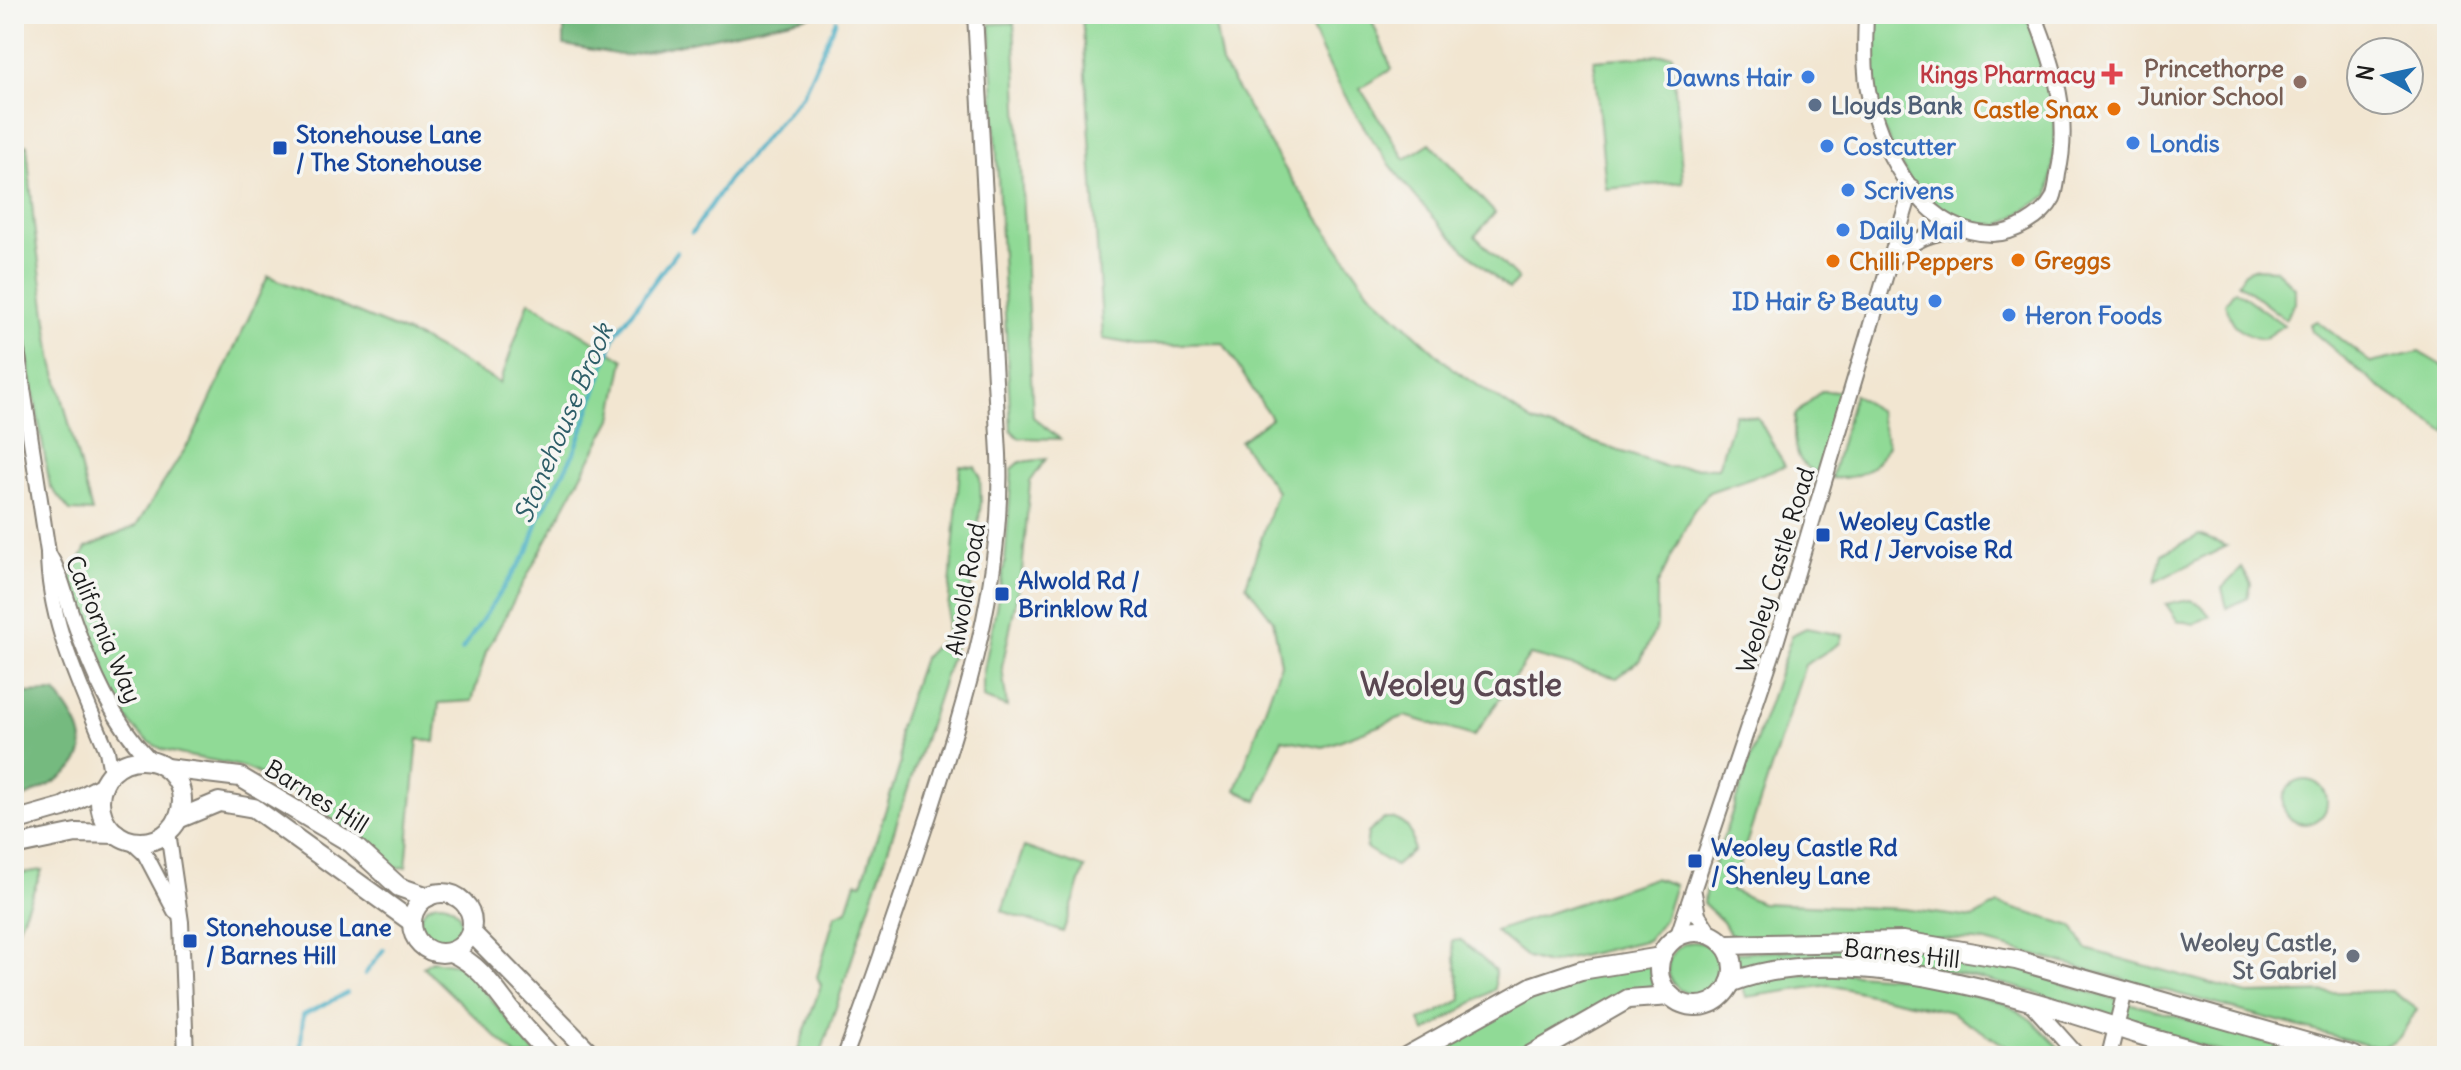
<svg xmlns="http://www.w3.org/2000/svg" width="2461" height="1070" font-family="Delius,sans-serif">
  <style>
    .green { fill: #90da96; stroke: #567b59; stroke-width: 2 }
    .forest { fill: #74ba7f; stroke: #486b4e; stroke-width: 2 }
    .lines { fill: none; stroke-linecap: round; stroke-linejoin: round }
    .stream { stroke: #45aec5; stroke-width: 4 }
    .minor-casing { stroke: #878176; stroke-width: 18 }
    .major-casing { stroke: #878176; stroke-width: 22 }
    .minor { stroke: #fff; stroke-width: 14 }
    .major { stroke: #fff; stroke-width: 18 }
    .health-dot { fill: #e0444e; stroke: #f6f6f2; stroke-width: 3 }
    .shop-dot { fill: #3f7fe0; stroke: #f6f6f2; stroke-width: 3 }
    .education-dot { fill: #8d6e63; stroke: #f6f6f2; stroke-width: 3 }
    .service-dot { fill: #5c6f8a; stroke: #f6f6f2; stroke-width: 3 }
    .food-dot { fill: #e8710a; stroke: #f6f6f2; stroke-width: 3 }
    .transit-dot { fill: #1a4fb4; stroke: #f6f6f2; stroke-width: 3 }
    .worship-dot { fill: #6b7280; stroke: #f6f6f2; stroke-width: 3 }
    .labels { text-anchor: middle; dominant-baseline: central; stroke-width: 7; stroke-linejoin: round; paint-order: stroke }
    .education-label { font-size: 24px; font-weight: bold; fill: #785e54; stroke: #f6f6f2; text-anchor: end }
    .health-label { font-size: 24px; font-weight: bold; fill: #be3a42; stroke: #f6f6f2; text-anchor: end }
    .shop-label { font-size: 24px; font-weight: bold; fill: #366cbe; stroke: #f6f6f2; text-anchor: start }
    .service-label { font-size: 24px; font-weight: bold; fill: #4e5e75; stroke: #f6f6f2; text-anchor: start }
    .food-label { font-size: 24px; font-weight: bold; fill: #c56008; stroke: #f6f6f2; text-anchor: start }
    .transit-label { font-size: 24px; font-weight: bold; fill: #164399; stroke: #f6f6f2; text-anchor: start }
    .street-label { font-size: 24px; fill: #1c1c1c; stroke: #f6f6f2 }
    .worship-label { font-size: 24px; font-weight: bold; fill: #5b616d; stroke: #f6f6f2; text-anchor: end }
    .water-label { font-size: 26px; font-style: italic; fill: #2e5e68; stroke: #f6f6f2 }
    .district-label { font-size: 32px; font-weight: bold; fill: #5b4852; stroke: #f6f6f2 }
  </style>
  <rect width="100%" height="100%" fill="#f6f6f2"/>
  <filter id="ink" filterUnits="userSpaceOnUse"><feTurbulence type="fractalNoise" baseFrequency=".0125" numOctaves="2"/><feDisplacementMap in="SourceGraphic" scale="16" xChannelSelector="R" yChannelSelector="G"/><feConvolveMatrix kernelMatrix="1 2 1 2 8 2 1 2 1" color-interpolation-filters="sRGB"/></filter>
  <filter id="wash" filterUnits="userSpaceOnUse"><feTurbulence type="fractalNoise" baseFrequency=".006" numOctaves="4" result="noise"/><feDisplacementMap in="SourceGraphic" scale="32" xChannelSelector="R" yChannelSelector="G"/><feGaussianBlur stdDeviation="1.8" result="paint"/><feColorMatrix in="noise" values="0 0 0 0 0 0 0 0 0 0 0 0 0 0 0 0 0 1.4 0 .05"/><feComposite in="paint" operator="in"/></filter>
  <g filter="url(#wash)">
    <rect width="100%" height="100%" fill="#f2e6d1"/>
    <g class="green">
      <polygon points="1082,14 1213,14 1222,64 1290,177 1369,291 1452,368 1533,422 1667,467 1718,468 1735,414 1758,418 1785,466 1709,492 1694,510 1657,586 1657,626 1641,659 1617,678 1530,655 1474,736 1405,716 1323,747 1282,739 1257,801 1236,790 1281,664 1273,620 1246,585 1277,491 1240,441 1271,418 1223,343 1138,345 1103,339"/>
      <path d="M1306,14h63l23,55 -32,19 45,71 25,-16 65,70 -20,23 43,43 -9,10c-88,-72 -162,-169 -203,-275z"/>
      <path d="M1869,14h156c34,74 36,101 24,181l-56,35 -41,-15 -39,-28 -39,-76z"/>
      <polygon points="1014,23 1033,417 1060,439 1019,438 1011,430 990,24"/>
      <polygon points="1672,54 1683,182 1606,189 1594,60"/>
      <polygon points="27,145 34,226 52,358 92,512 70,511 50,486 14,282 14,147"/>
      <polygon points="2254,268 2275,269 2295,288 2295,303 2285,319 2238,283 2245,272"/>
      <path d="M268,276l153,63 79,44 29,-82 95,59 -12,59 -126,233 -14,49 -33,2 -4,39 -17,-3 -12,128 -14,1c-43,-36 -85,-71 -135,-95 -29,-14 -65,-13 -95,-24 -47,-18 -82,-121 -94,-166l18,-35 50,-22 58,-91z"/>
      <path d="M2235,290l49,35 -21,14c-22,-3 -32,-14 -38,-36z"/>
      <polygon points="2317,321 2371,363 2419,352 2446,368 2447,433 2375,384 2312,331 2310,324"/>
      <path d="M1821,391h24l-25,83c-27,-7 -28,-36 -25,-59z"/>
      <path d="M1854,394l24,17 10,34c-12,24 -29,35 -57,33z"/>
      <polygon points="1046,459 1030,482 1022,572 1002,667 1007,707 983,698 983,675 1005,561 1012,469 1020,462"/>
      <polygon points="960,466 975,467 980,476 981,502 969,603 820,1056 798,1050 821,985 817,977 835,915 847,910 856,882 862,883 900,765 898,731 923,658 946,635"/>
      <polygon points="2199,535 2227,546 2155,582 2162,554"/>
      <polygon points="2242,568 2251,584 2248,598 2227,608 2222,588"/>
      <polygon points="2191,600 2201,605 2210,616 2194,624 2177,620 2166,604"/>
      <path d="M1806,628l36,7 -2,8 -35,22 -74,225 30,13 142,6 70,9 25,-14 75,22 13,23 162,45 144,-3 25,18c-16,26 -17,40 -50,36l-381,-103 -107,-9 -129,5 -20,-4 -7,-12 -20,-19 3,-14 86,-254z"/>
      <circle cx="2305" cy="802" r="22"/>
      <path d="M1394,819c16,5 19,15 19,31l-18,16 -29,-18 2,-15 16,-14z"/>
      <polygon points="1024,847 1085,868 1063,932 1002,911"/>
      <polygon points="42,870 14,938 14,874"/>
      <polygon points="1654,878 1675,885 1664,920 1648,940 1547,964 1528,958 1495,931"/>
      <circle cx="440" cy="924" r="21"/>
      <polygon points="1461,940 1495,970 1495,989 1425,1032 1420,1021 1462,1000 1452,941"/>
      <circle cx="1694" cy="968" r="26"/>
      <path d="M1898,945l118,22 56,20 245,69c-24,0 -49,2 -73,0 -34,-3 -88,-27 -123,-38 -122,-38 -255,-77 -383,-49l-3,-16z"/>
      <polygon points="432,961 459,965 484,990 537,1056 516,1056 423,967"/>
      <polygon points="1650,964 1653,986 1616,997 1512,1056 1425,1056 1544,988 1581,976"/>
      <polygon points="1830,972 1907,978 2004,1003 2032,1020 2067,1056 2022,1056 1951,1012 1829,985 1746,997 1742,985 1780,976"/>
    </g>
    <g class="forest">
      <polygon points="580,14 819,14 626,56 564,45 564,24 579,19"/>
      <path d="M55,692c54,65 22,82 -41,110v-85l8,-24z"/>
    </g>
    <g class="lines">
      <g class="stream">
        <polyline points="692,233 728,180 803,94 836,20"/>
        <polyline points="462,650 528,551 539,518 575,451 615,335 676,252"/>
        <polyline points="365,974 384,949"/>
        <polyline points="300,1056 303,1015 347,993"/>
      </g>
    </g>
  </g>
  <g filter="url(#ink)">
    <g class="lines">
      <g class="minor-casing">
        <g id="minor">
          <path d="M1866,14c-1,32 -3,66 7,97 16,54 56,123 119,123 21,0 51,-17 61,-36 3,-7 4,-17 5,-24 13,-56 -3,-108 -24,-160"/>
          <path d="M1893,258c22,-19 39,-26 67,-28"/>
          <path d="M14,330l34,222c0,70 33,135 59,199l4,21"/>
          <path d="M48,553c14,22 17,44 26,68 17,50 39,101 76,139"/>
          <polyline points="168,832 181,922 186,1056"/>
          <polyline points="130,840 145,854 175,911"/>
          <polyline points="1694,893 1698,915 1711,935"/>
          <polyline points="1678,935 1775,646 1912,187"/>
          <polyline points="2028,1000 2078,1056"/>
          <path d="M845,1056c30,-80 57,-160 84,-241 38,-119 75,-235 70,-361l-24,-440"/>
          <polyline points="2109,1056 2125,991"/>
        </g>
      </g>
      <g class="major-casing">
        <g id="major">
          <circle cx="141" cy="801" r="41"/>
          <polyline points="166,768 240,777 351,843 399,887 428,897"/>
          <polyline points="178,819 219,802 254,808 412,922"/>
          <polyline points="14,821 63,807 103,786"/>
          <polyline points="14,846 76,833 117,834"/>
          <circle cx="442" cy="923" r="30"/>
          <polyline points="471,932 593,1056"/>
          <circle cx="1696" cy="969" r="37"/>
          <polyline points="1726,945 1903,941 2016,960 2354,1056"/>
          <path d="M451,952c30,14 42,35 62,61 11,15 25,29 38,43"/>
          <path d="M1730,983c111,-46 298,16 407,51 26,8 52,14 77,22"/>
          <polyline points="1407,1056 1533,986 1581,970 1661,957"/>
          <polyline points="1529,1056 1628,999 1671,996"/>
        </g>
      </g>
      <use href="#minor" class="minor"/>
      <use href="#major" class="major"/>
    </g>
  </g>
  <path class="health-dot" d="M2108 62h8v8h8v8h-8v8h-8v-8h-8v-8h8z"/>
  <g class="shop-dot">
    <circle cx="1808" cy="77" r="8"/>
    <circle cx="2133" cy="143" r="8"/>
    <circle cx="1827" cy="146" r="8"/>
    <circle cx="1848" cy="190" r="8"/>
    <circle cx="1843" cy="230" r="8"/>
    <circle cx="1935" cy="301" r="8"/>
    <circle cx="2009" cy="315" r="8"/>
  </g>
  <circle class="education-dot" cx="2300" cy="82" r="8"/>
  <circle class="service-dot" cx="1815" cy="105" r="8"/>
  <g class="food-dot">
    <circle cx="2114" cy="109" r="8"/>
    <circle cx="2018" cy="260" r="8"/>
    <circle cx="1833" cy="261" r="8"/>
  </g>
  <g class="transit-dot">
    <rect x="272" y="140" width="16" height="16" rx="4"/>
    <rect x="1815" y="527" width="16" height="16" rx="4"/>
    <rect x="994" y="586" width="16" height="16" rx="4"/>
    <rect x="1687" y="853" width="16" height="16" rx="4"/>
    <rect x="182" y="933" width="16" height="16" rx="4"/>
  </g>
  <circle class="worship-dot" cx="2353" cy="956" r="8"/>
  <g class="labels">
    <g class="education-label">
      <text x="2284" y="68">Princethorpe<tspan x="2284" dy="28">Junior School</tspan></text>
    </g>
    <g class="health-label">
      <text x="2096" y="74">Kings Pharmacy</text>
    </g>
    <g class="shop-label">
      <text x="1792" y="77" text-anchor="end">Dawns Hair</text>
      <text x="2149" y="143">Londis</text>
      <text x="1843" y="146">Costcutter</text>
      <text x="1864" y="190">Scrivens</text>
      <text x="1859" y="230">Daily Mail</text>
      <text x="1919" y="301" text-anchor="end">ID Hair &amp; Beauty</text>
      <text x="2025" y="315">Heron Foods</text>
    </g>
    <g class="service-label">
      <text x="1831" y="105">Lloyds Bank</text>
    </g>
    <g class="food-label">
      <text x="2098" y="109" text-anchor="end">Castle Snax</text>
      <text x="2034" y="260">Greggs</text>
      <text x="1849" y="261">Chilli Peppers</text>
    </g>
    <g class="transit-label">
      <text x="296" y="134">Stonehouse Lane<tspan x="296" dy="28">/ The Stonehouse</tspan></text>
      <text x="1839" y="521">Weoley Castle<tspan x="1839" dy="28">Rd / Jervoise Rd</tspan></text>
      <text x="1018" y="580">Alwold Rd /<tspan x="1018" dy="28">Brinklow Rd</tspan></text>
      <text x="1711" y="847">Weoley Castle Rd<tspan x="1711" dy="28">/ Shenley Lane</tspan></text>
      <text x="206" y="927">Stonehouse Lane<tspan x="206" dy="28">/ Barnes Hill</tspan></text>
    </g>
    <g class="street-label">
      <text transform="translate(1775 570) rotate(-73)">Weoley Castle Road</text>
      <text transform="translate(965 589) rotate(-80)">Alwold Road</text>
      <text transform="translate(104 629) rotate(67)">California Way</text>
      <text transform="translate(317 796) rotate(32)">Barnes Hill</text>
      <text transform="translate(1902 953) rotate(6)">Barnes Hill</text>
    </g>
    <g class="worship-label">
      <text x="2337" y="942">Weoley Castle,<tspan x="2337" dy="28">St Gabriel</tspan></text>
    </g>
    <g class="water-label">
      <text transform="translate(563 423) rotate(-67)">Stonehouse Brook</text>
    </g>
    <g class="district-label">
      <text x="1461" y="684">Weoley Castle</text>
    </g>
  </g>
  <rect width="2461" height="1070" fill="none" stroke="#f6f6f2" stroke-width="48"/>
  <g transform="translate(2385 76) rotate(279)"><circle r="38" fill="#f6f6f2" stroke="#9f9f9c" stroke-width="2"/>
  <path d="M0-6L14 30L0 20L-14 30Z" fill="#1f6fb2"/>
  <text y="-12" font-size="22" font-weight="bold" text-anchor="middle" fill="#1c1c1c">N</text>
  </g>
</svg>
